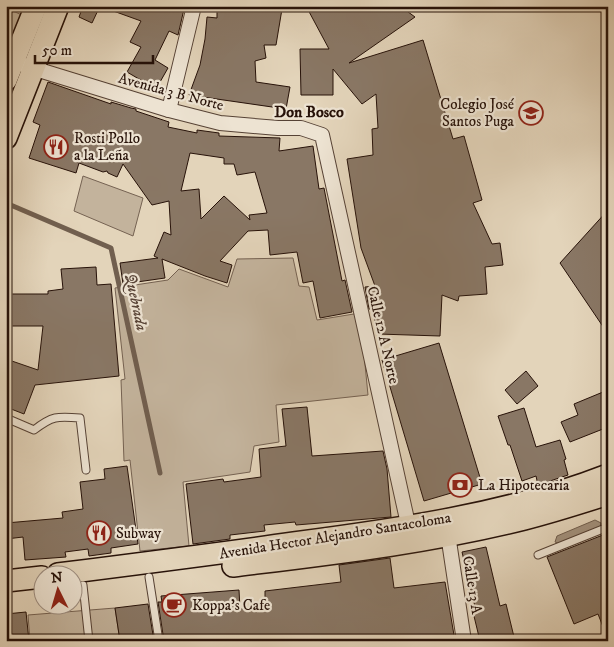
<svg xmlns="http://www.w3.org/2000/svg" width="614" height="647" font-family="'IM FELL DW Pica',serif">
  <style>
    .green { fill: #c3b39c; stroke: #756252 }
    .water { fill: #a3927e; stroke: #715f4f }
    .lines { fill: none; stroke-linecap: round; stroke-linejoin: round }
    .stream { stroke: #715f4f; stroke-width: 5 }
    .building { fill: #897765; stroke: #271209; fill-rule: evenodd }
    .service-casing { stroke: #564235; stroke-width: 9 }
    .minor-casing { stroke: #564235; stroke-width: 16 }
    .primary-casing { stroke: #271209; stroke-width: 24 }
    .service { stroke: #ede3d2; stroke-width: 7 }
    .minor { stroke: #ede3d2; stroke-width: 14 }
    .primary { stroke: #e3d4ba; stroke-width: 21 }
    .labels { text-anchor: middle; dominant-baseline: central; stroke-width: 4.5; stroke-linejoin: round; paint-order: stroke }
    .street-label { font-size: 15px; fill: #271209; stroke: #ede3d2 }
    .poi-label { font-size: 15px; fill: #271209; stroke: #ede3d2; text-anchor: start }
    .neighbourhood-label { font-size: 16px; font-weight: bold; fill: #271209; stroke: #ede3d2 }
    .water-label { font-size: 16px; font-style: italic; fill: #594538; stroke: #ede3d2 }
  </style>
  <rect width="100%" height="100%" fill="#e3d4ba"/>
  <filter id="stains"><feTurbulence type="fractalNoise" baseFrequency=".004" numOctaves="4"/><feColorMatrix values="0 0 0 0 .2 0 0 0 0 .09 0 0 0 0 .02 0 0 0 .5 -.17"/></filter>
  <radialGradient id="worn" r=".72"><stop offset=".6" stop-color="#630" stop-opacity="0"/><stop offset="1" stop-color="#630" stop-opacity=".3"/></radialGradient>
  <g class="green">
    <polygon points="6,8 22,15 6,52"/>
    <polygon points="83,176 143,198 133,236 74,211"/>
    <polygon points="293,258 299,286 309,287 317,320 360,313 368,395 276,405 279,442 254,446 250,472 183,482 189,546 140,551 130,460 124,461 121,380 125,379 115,288 168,280 179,269 228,287 237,259"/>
    <polygon points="115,608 120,641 30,641 28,615"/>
  </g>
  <polygon class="water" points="595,520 601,523 600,528 560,544 555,542 557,536"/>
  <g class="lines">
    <polyline class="stream" points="6,203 111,248 160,473"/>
  </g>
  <g class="building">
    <polygon points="83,6 100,6 92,23 79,17"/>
    <polygon points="106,6 179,6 184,9 178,35 169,31 155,60 168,68 156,89 127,72 141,47 130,42 141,21 105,8"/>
    <polygon points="217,6 264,6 282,9 276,45 264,45 266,58 255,61 256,82 290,87 286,109 189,95 200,65 205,39 207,17 217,18"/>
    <polygon points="306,6 400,6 415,17 349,63 423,40 453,139 464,136 482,200 473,203 492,244 500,243 503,265 485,267 487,294 459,296 458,301 442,295 440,336 378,334 372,309 369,309 365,287 375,286 361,248 347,159 373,155 372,129 378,128 376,94 362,104 333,69 333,95 301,95 300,49 329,49"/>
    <path d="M48,82l63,22v-2l20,6 5,1v2l33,11 -1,5 29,6v-3l22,3v3l61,2 -1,13 34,-5 6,43 5,-1 18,93 3,-1 7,32 -32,6 -7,-37 -10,2 -6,-31 -27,3 -2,-25 -20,1 -28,30 12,4 -5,18 -22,-7 -43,-17 3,19 -42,6 -3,-21 38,-5 -4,-2 10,-24 7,3 -2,-34 -17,4 -29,-41 -6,13 -9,-4 -1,-2 -4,1 -24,-9 -3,10 -47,-15 11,-33 -7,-3zM190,153l34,5v6h10l3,11 18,-3 12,41 -18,2 1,5 -26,-24 -23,23 -2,-30 -18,2z"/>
    <polygon points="608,210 608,334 560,263"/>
    <polygon points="96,267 97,285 111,284 119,376 35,385 24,414 6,407 6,359 38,370 43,326 6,326 6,294 48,294 48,291 63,289 61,269"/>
    <polygon points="439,343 482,484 424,501 382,360"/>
    <polygon points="526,371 538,386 517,404 505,390"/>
    <polygon points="603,392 605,398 608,396 608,427 570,442 561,422 578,415 574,404"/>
    <polygon points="307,407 312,456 383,451 387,469 391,517 320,523 296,525 295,522 264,525 265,531 230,535 230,539 193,544 186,484 223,479 224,482 261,477 259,449 286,446 282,409"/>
    <polygon points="524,408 536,447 560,440 566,459 564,460 568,475 538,485 536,476 522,481 510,445 508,445 498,416"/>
    <polygon points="127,466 138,544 111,548 111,553 89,556 88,549 65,552 66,557 25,560 23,537 6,539 6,523 63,518 62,512 83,509 80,482 105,479 104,469"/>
    <polygon points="608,533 608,637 607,637 598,614 574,624 547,557"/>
    <polygon points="486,547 500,606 506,604 515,641 480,641 473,612 476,611 462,552"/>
    <polygon points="390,558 394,588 445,582 455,641 164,641 158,602 162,602 161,596 239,590 240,609 265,606 265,591 341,582 339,565"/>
    <polygon points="148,604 154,641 120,641 115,608"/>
    <polygon points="26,612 29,641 6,641 6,614"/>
  </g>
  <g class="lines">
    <g class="service-casing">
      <g id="service">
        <path d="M6,418l28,12c18,-14 23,-14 46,-12l6,52"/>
        <polyline points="538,555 608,527"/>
        <polyline points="149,577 159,641"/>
        <polyline points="83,585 89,641"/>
      </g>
    </g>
    <g class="minor-casing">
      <g id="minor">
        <polyline points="26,66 169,110 220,123 278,128 301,128 322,135 410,533"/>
        <polyline points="169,110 194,6"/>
        <polyline points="447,528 464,641"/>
      </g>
    </g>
    <g class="primary-casing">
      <g id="primary">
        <polyline points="6,80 36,6"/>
        <polyline points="6,138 58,6"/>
        <path d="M233,566c97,-12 195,-23 291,-47 28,-7 56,-16 84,-25"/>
        <path d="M58,574c79,-10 158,-20 236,-31 106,-14 214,-29 314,-68"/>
        <polyline points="6,581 42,577"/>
      </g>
    </g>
    <use href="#service" class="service"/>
    <use href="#minor" class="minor"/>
    <use href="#primary" class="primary"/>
  </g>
  <defs>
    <g id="school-ring" transform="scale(1.25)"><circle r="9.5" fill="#ede3d2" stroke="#8f2418" stroke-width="1.5"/><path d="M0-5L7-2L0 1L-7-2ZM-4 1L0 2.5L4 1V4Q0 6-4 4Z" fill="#8f2418"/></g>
    <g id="restaurant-ring" transform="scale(1.25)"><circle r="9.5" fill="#ede3d2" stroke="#8f2418" stroke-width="1.5"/><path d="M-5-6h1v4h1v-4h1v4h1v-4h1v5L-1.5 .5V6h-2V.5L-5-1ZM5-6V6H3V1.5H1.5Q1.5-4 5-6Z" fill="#8f2418"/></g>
    <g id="bank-ring" transform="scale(1.25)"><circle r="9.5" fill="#ede3d2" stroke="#8f2418" stroke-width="1.5"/><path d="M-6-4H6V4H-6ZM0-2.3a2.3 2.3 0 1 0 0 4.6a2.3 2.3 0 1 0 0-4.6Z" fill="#8f2418"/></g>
    <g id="cafe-ring" transform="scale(1.25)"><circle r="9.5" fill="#ede3d2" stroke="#8f2418" stroke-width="1.5"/><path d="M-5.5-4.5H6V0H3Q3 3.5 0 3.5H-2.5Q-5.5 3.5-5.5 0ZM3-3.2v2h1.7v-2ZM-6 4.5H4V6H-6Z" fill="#8f2418"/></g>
  </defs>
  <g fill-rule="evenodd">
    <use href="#school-ring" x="531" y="113"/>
    <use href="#restaurant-ring" x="56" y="147"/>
    <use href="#bank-ring" x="460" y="485"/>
    <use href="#restaurant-ring" x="99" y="533"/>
    <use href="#cafe-ring" x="174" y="605"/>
  </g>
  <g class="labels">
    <g class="street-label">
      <text transform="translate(171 92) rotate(15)">Avenida 3 B Norte</text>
      <text transform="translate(383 335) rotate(77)">Calle 12 A Norte</text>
      <text transform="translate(335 536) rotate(-9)">Avenida Hector Alejandro Santacoloma</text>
      <text transform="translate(472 585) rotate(81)">Calle 13 A</text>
    </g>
    <g class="poi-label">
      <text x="514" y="104" text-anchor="end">Colegio José<tspan x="514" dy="17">Santos Puga</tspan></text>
      <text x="74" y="138">Rosti Pollo<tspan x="74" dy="17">a la Leña</tspan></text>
      <text x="478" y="485">La Hipotecaria</text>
      <text x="116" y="533">Subway</text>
      <text x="192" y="605">Koppa's Cafe</text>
    </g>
    <g class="neighbourhood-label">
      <text x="309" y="112">Don Bosco</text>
    </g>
    <g class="water-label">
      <text transform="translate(136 302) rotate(78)">Quebrada</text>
    </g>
  </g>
  <rect width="614" height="647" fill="none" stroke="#e3d4ba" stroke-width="25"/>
  <rect x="8" y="8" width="599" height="632" fill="none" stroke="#271209" stroke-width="2.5"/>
  <rect x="12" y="12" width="589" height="622" fill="none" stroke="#271209"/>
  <g transform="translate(58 590) rotate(355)"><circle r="24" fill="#ede3d2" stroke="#9e8f82"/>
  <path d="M0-4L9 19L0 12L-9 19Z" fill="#8f2418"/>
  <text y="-8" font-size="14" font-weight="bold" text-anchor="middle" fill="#271209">N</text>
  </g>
  <path d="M35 55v8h118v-8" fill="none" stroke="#271209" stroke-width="2.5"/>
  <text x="42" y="55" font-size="15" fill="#271209" stroke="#ede3d2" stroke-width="4" paint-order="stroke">50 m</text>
  <rect width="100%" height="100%" filter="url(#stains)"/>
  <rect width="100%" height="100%" fill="url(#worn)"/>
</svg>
